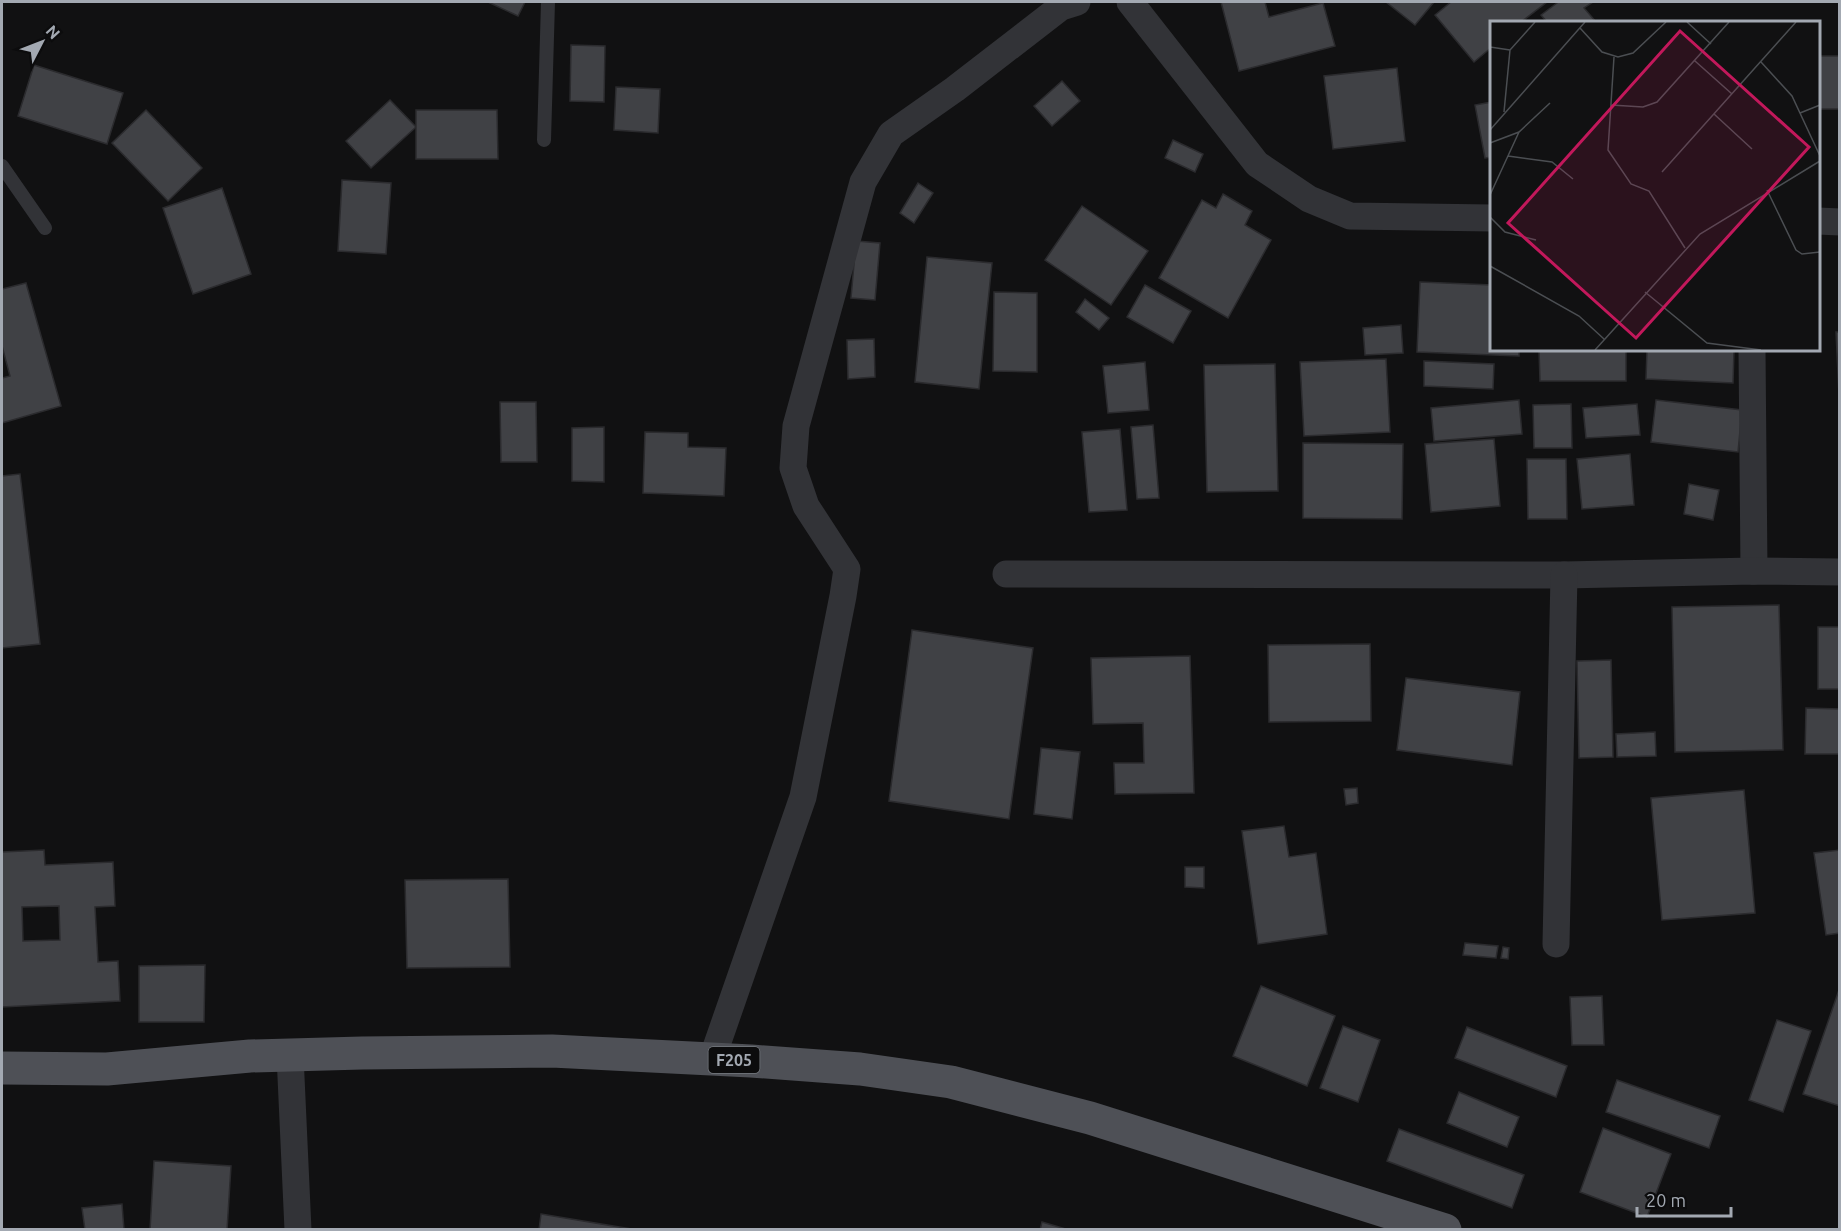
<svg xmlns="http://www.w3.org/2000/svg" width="1841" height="1231" font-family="Ubuntu,sans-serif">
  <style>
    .building { fill: #404145; stroke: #2b2b2e; stroke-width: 1.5; fill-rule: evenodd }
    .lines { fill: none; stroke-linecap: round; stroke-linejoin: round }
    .lane { stroke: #323337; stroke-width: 14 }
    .street { stroke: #323337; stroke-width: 27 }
    .primary { stroke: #4e5056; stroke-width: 33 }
    .labels { text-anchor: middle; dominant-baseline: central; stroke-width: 4.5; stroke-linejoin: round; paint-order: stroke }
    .shield { fill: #0c0c0d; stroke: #767a80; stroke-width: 1.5 }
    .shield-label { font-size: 16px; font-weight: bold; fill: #a3a9b2 }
    .inset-road { fill: none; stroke: #4b4e52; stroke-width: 1.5 }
    .view { fill: #c2185b; fill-opacity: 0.15; stroke: #c2185b; stroke-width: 3 }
    .inset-edge { fill: none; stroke: #a3a9b2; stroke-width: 3 }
  </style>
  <rect width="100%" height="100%" fill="#111112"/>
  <g class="building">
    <polygon points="488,2 525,2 518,16"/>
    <polygon points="1221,2 1265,2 1269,17 1323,3 1335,46 1239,71"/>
    <polygon points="1386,2 1434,2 1415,25"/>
    <polygon points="1451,2 1547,2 1521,22 1492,22 1492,47 1474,62 1435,15"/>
    <polygon points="1556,2 1593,2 1584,8 1596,22 1547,22 1541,15 1557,3"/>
    <polygon points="571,45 605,46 604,102 570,101"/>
    <rect x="1818" y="56" width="22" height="53"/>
    <polygon points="34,65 123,93 107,144 18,116"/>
    <polygon points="1397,68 1405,141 1333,149 1324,76"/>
    <polygon points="1062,81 1080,101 1052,126 1034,106"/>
    <polygon points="616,87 660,89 658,133 614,130"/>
    <polygon points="390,100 416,127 371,168 346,141"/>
    <polygon points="1492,102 1492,157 1485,158 1475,105"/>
    <polygon points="146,110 202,168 168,201 112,143"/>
    <polygon points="416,110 497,110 498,159 416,159"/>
    <polygon points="1173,140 1203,154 1195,172 1165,158"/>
    <polygon points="342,180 391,183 386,254 338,251"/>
    <polygon points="918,183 933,193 914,223 900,213"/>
    <polygon points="222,188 251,274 193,294 163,208"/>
    <polygon points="1223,194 1252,211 1245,225 1271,240 1228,318 1159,278 1202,200 1216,208"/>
    <polygon points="1082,206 1148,251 1111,305 1045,260"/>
    <polygon points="856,241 880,243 875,300 851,298"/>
    <polygon points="927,257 992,263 979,389 915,382"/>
    <polygon points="1420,282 1492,285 1492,350 1519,350 1519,356 1417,352"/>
    <polygon points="26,283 61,406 2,423 2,378 10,376 2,346 2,289"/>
    <polygon points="1145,285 1191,311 1173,343 1127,317"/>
    <polygon points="994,292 1037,293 1037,372 993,371"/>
    <polygon points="1085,299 1109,318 1099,330 1076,312"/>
    <polygon points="1401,325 1403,353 1365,355 1363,328"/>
    <polygon points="1836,332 1840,332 1840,395 1839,395"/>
    <polygon points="874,339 875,377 848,379 847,340"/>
    <polygon points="1539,350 1626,350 1626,381 1540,381"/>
    <polygon points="1647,350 1734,350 1733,383 1646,379"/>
    <polygon points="1386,359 1390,432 1304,436 1300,362"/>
    <polygon points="1424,361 1494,364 1493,389 1424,386"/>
    <polygon points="1145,362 1149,410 1108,413 1103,366"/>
    <polygon points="1275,364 1278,491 1207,492 1204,365"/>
    <polygon points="1519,400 1522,434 1434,441 1431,408"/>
    <polygon points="1656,400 1742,410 1738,452 1651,442"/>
    <polygon points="500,402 536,402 537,462 501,462"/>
    <polygon points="1571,404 1572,448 1534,448 1533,405"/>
    <polygon points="1637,404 1640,435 1586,438 1583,408"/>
    <polygon points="1153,425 1159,498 1137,499 1131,427"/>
    <polygon points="604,427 604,482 572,481 572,428"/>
    <polygon points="1120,429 1127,510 1089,512 1082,432"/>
    <polygon points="645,432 688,433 688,447 726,448 724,496 643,493"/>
    <polygon points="1494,439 1500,506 1431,512 1425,444"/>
    <polygon points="1303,443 1403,444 1402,519 1303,518"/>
    <polygon points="1630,454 1634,505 1582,509 1577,459"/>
    <polygon points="1527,459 1566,459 1567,519 1528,519"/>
    <polygon points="20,474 40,644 2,648 2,476"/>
    <polygon points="1689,484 1719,490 1713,520 1684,514"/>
    <polygon points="1779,605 1783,750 1675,752 1672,607"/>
    <rect x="1818" y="627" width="22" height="62"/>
    <polygon points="912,630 1033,648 1009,819 889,801"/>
    <polygon points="1370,644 1371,721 1269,722 1268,645"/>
    <polygon points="1190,656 1194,793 1115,794 1114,763 1144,763 1143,723 1093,724 1091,658"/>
    <polygon points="1611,660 1613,757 1579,758 1577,661"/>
    <polygon points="1406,678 1520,692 1512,765 1397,750"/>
    <polygon points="1806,708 1840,709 1840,754 1805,754"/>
    <polygon points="1655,732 1656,756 1617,757 1616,734"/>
    <polygon points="1041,748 1080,752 1072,819 1034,814"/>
    <polygon points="1357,788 1358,803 1346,805 1344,789"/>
    <polygon points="1744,790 1755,913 1662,920 1651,798"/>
    <polygon points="1284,826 1289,857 1316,853 1327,934 1258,944 1242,831"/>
    <path d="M44,850l1,15 68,-3 2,44 -20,1 3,55 20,-1 2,40 -118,6v-155zM59,906l1,34 -37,1 -1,-34z"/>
    <polygon points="1840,850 1840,933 1826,935 1814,853"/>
    <polygon points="1185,867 1204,867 1204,888 1185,887"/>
    <polygon points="508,879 510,967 407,968 405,880"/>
    <polygon points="1465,943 1498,946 1496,958 1463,955"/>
    <polygon points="1503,947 1509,948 1508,959 1501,958"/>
    <polygon points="205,965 204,1022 139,1022 139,966"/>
    <polygon points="1261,986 1335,1016 1307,1086 1233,1056"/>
    <polygon points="1840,987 1840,1106 1803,1094"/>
    <polygon points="1602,996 1604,1045 1572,1045 1570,997"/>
    <polygon points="1777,1020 1811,1031 1783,1112 1749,1100"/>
    <polygon points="1343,1026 1380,1040 1358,1102 1320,1088"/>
    <polygon points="1467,1027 1567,1066 1556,1097 1455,1058"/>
    <polygon points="1617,1080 1720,1116 1709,1148 1606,1112"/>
    <polygon points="1459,1092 1519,1117 1507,1147 1447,1123"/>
    <polygon points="1603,1128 1671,1154 1647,1217 1580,1192"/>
    <polygon points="1399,1129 1524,1175 1512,1208 1387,1161"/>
    <polygon points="154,1161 231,1166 227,1230 150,1230"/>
    <polygon points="122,1204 124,1230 85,1230 82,1208"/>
    <polygon points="541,1214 631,1229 631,1230 539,1230"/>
    <polygon points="1042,1222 1069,1230 1040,1230"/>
  </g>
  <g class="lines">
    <g class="lane">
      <polyline points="544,140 548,2"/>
      <polyline points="2,166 45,228"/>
    </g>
    <g class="street">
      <polyline points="1130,2 1257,164 1309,199 1350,216 1492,218"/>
      <polyline points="1818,221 1840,222"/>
      <polyline points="1752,350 1754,571"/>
      <polyline points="1006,574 1564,575 1754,571 1840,572"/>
      <polyline points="1556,944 1564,575"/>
      <polyline points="290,1055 298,1230"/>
      <polyline points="712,1059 803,797 843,596 847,569 806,506 793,468 796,426 863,182 891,134 955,89 1061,7 1077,2"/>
    </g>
    <polyline class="primary" points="2,1068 107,1069 250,1056 362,1053 552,1051 751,1061 860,1069 951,1082 1090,1118 1445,1230"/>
  </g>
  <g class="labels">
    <rect class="shield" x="708.5" y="1047" width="51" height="26" rx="4.5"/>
    <g class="shield-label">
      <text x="734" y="1060">F205</text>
    </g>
  </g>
  <g transform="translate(1490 21)">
    <rect width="330" height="330" fill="#111112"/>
    <path class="inset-road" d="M197,1l24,22M90,7l22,24 16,5 15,-4 33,-31M0,26l20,3M124,36l-6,93 23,34 18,7 36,57M205,40l37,33M271,41l31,34 28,60M121,84l32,2 14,-5 72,-80M14,91l6,-62 25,-28M310,92l20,-8M224,93l38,35M0,109l95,-108M0,122l29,-11 31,-29M18,135l44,6 21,17M172,151l134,-150M277,169l29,60 6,4 18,-2M0,174l29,-63M0,196l15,15 31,8M0,245l89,50 25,23M155,271l62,51 54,7M105,329l105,-116 120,-73"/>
    <path class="view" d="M190,10l129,116 -173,191 -128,-115z"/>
    <rect width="330" height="330" class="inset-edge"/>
  </g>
  <rect width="1841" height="1231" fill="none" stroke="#a3a9b2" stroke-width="6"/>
  <g transform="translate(42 42) rotate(48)" stroke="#0c0c0d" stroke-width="4.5" paint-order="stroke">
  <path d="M0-4.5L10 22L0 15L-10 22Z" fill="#a3a9b2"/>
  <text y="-9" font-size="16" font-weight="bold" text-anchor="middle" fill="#a3a9b2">N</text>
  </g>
  <path d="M1637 1207v9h94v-9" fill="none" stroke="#a3a9b2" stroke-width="3"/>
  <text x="1646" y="1207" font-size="18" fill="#a3a9b2" stroke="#0c0c0d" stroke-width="4.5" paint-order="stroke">20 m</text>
</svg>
